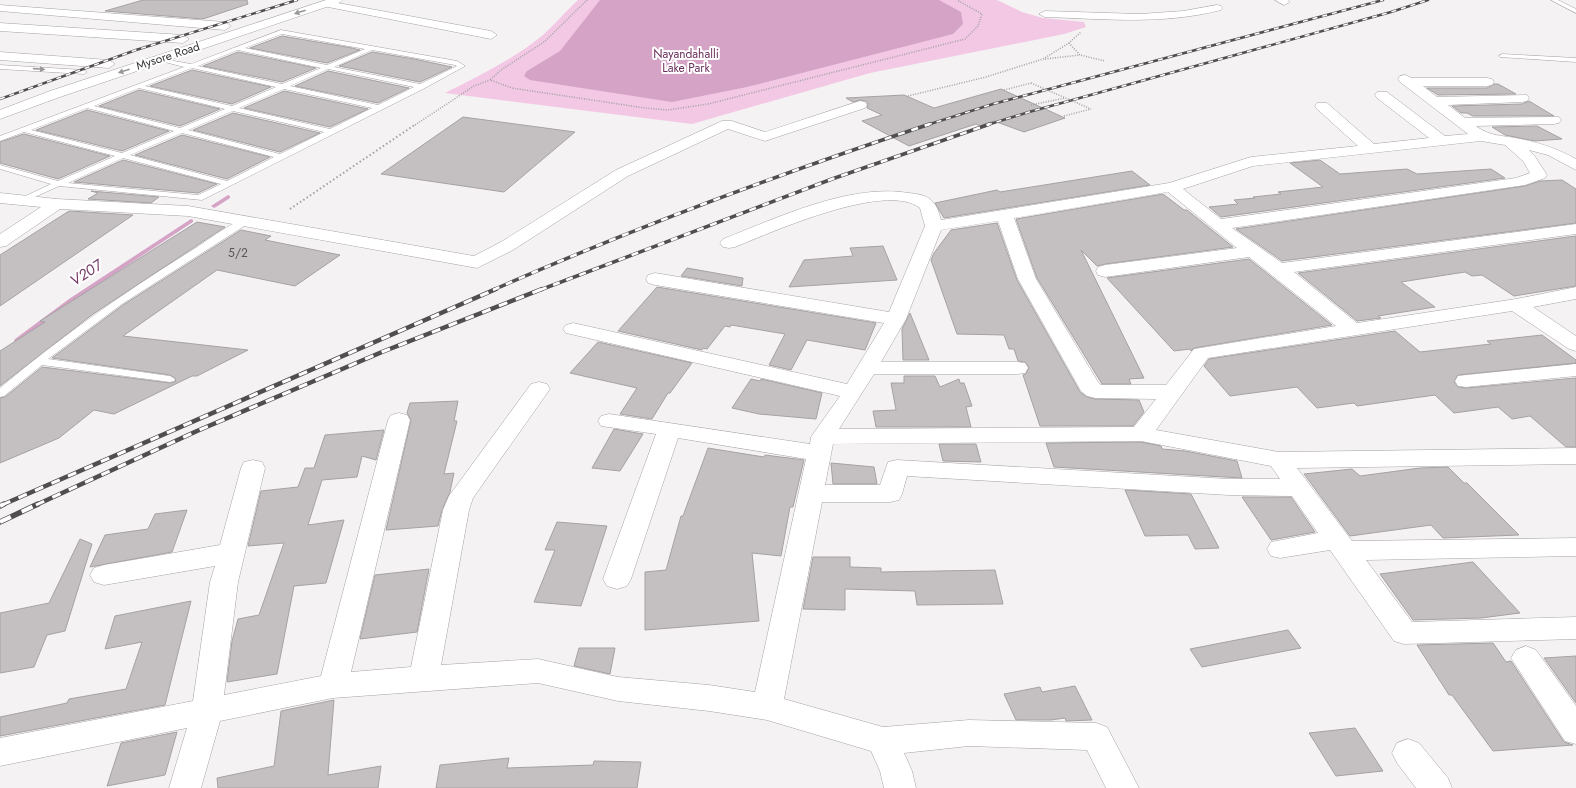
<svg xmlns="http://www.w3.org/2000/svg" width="1576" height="788" font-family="Jost,sans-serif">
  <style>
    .green { fill: #f2c8e4 }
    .water { fill: #d4a3c5 }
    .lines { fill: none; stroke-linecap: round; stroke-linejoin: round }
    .stream { fill: #d4a3c5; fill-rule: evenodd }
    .building { fill: #c4c0c2; stroke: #a6a2a4 }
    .service-casing { stroke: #a6a2a4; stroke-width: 1 }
    .minor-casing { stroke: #a6a2a4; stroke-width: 1 }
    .trunk-casing { stroke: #a6a2a4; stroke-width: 1 }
    .path-far1 { stroke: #a3a0a2; stroke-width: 1.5; stroke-dasharray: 1 1.5; stroke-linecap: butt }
    .path { stroke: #a3a0a2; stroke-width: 2; stroke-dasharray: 1.5 2.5; stroke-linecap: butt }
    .service { fill: #fff; fill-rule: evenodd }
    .minor { fill: #fff; fill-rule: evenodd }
    .trunk { fill: #fff; fill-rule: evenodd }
    .rail-far3-casing { stroke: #514e50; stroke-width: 2.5 }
    .rail-far2-casing { stroke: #514e50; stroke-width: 3.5 }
    .rail-far1-casing { stroke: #514e50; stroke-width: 4.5 }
    .rail-casing { stroke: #514e50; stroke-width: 5.5 }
    .rail-far3 { stroke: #fff; stroke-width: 1.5; stroke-dasharray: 5; stroke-linecap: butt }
    .rail-far2 { stroke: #fff; stroke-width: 2.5; stroke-dasharray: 7; stroke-linecap: butt }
    .rail-far1 { stroke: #fff; stroke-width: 3; stroke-dasharray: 9; stroke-linecap: butt }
    .rail { stroke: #fff; stroke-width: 4; stroke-dasharray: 12; stroke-linecap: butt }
    .path-bridge { stroke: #a3a0a2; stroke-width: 1.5; stroke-dasharray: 1 1.5; stroke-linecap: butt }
    .oneway { fill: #9a999a }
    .labels { text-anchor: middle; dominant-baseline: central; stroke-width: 4; stroke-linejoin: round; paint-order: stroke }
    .far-park-label { font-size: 12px; fill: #6b305c; stroke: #fff }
    .far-street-label { font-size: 12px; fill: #353334; stroke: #fff }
    .number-label { font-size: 12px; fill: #595658 }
    .water-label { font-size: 15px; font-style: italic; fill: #753965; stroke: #fff }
  </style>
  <rect width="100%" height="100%" fill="#f5f2f4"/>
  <path class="green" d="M578,0h419l25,12 21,6 41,4 2,5 -22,7 -194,39 -178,51 -247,-31c34,-17 69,-34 98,-58 12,-11 23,-24 35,-35z"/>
  <polygon class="water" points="600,0 939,0 961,12 963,24 953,34 747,87 672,102 530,80 524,76 527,71 560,51"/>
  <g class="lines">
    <g class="stream">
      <polygon points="228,195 230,196 230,198 216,207 214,208 211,206"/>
      <polygon points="191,219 193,220 193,222 73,301 21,343 15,343 14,341 15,339 69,299"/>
    </g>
  </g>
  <g class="building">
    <polygon points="143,0 247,0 248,4 203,19 105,11"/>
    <polygon points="282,36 352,48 360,50 327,63 250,48"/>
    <polygon points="238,52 316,68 282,82 203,66"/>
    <polygon points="372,52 414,59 452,67 420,82 339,66"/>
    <polygon points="192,70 271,87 232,104 150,86"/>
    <polygon points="328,71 409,88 378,103 295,86"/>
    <polygon points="1494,84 1498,84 1516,94 1438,95 1427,88 1487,88"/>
    <polygon points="1001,89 1065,118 1024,132 994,121 980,126 976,124 909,146 862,121 882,115 867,108 868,104 866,101 860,100 853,102 846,98 904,95 934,108"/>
    <polygon points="139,90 220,109 180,126 99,106"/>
    <polygon points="284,91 368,109 330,127 244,108"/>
    <polygon points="1529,101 1554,116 1473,116 1467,113 1461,113 1452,106 1522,104"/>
    <polygon points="87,110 169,131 122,151 36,130"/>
    <polygon points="233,113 320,133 280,152 193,130"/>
    <polygon points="463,117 575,132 504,192 381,174"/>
    <polygon points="1537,126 1562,139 1535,141 1505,135 1492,127"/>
    <polygon points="24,134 110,156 58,179 0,163 0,142"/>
    <polygon points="182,135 270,157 227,179 135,155"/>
    <polygon points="123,160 217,184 198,193 74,182"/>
    <polygon points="1320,160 1340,174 1407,169 1417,174 1491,169 1505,178 1221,217 1209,207 1238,204 1234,200 1255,198 1253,197 1281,194 1278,192 1323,187 1290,163"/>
    <polygon points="1132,171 1150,185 944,218 935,203 997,190 1000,192"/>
    <polygon points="1562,180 1576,189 1576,223 1282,261 1236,229 1525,186 1540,181"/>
    <polygon points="91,191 159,197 151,203 88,199 98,193"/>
    <polygon points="1163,194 1184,210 1187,210 1233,247 1105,264 1097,266 1081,250 1144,378 1129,379 1131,384 1102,384 1037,278 1016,219"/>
    <polygon points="69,211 133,215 0,306 0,255"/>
    <polygon points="197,222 225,227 93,314 0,386 0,351 45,322 40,321"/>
    <polygon points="997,223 1017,280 1080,392 1087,397 1095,399 1139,400 1144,412 1133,426 1040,426 1023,375 1026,374 1029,367 1025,362 1018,361 1014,349 1009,349 1004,335 957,334 931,260 934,253 951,230"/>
    <polygon points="241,230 271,236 265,240 340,255 295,286 217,270 123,336 248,350 197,376 192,376 114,414 94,410 59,438 0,463 0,398 5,397 42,367 170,383 175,382 176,379 170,375 52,358 123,305"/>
    <polygon points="1576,236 1576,286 1514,296 1482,275 1472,276 1465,272 1401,282 1435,307 1378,316 1381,318 1357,321 1298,273"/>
    <polygon points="883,246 897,280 789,287 804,260 853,256 850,248"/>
    <polygon points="1249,259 1332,325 1194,348 1191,351 1190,349 1174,351 1107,278"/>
    <polygon points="687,268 743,278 742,286 681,276"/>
    <polygon points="657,287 876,323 865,350 807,340 791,370 769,365 785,334 731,325 730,327 725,326 707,349 703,348 702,350 618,331"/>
    <polygon points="910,313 929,360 903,360 902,329"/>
    <polygon points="1395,331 1420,352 1491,344 1487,341 1542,335 1576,360 1576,363 1458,375 1454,382 1458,387 1466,388 1576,378 1576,447 1566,447 1530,416 1512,419 1498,407 1454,413 1435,395 1357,406 1354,403 1317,408 1297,387 1230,396 1204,366 1209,359"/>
    <polygon points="598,342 692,363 670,393 668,393 652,419 620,414 637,388 570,373"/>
    <polygon points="904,376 935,376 940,387 959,379 960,383 964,383 972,406 966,407 971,427 876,427 873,411 896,410 891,383 904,383"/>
    <polygon points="751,379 760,381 761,379 822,393 816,419 759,414 732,408"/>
    <polygon points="458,401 454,421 457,421 444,474 454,473 450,492 442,510 438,526 386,530 411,420 407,413 410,403"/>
    <polygon points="614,429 643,434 620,471 592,468"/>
    <polygon points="384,430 376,460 362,456 357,477 322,480 308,525 344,520 326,583 294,586 277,674 227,682 232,641 238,619 259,615 284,543 248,546 261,491 298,487 305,468 314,468 325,435"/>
    <polygon points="1141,442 1161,446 1162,449 1185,451 1237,461 1242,478 1054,467 1046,443"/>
    <polygon points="939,444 976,444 981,462 943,461"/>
    <polygon points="708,448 764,457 765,455 804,460 793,507 790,507 781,556 752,553 759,621 645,630 645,572 666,570 681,516 683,516"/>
    <polygon points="831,463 874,467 877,484 833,484"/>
    <polygon points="1448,467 1464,483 1467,483 1519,535 1443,538 1431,525 1350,536 1304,474 1352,469 1360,476 1420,468"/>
    <polygon points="1125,490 1191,494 1219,548 1195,549 1188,535 1145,536"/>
    <polygon points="1242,497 1291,497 1315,532 1271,540"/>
    <polygon points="187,510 172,552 90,567 105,535 148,529 155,514"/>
    <polygon points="557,522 607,526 581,606 534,602 555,550 545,550"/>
    <polygon points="80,539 92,544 65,631 47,635 34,667 0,673 0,613 49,603"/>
    <polygon points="813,557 850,557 850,567 881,568 881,572 995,570 1003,604 917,605 915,591 845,589 845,610 803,609"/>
    <polygon points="1473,562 1520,613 1481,618 1413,620 1380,574"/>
    <polygon points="429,569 417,632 360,639 375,575"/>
    <polygon points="191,601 165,705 0,736 0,717 67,703 69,699 126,689 142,642 105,649 115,616"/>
    <polygon points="1288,630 1301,648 1202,667 1190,649"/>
    <polygon points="1493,643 1506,662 1511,661 1564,742 1573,745 1493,751 1452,695 1449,695 1417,645"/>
    <polygon points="579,648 615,648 610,674 574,666"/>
    <polygon points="1576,656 1576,703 1544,658"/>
    <polygon points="1075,686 1092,720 1066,721 1065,718 1051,720 1016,720 1004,694 1040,687 1042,692"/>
    <polygon points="334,700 328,775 381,766 378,788 218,788 217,778 274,766 281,711"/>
    <polygon points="1355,728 1383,771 1336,776 1309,733"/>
    <polygon points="177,732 165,775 107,786 121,743"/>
    <polygon points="509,758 507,768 593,765 594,761 641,762 637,788 436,788 440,765"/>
  </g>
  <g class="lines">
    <g class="service-casing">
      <g id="service">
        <polygon points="1551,0 1558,0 1576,9 1576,13"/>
        <path d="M281,30l176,31 8,5 -40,22 -223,112 -143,-14 -35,16h-3l-4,-2 34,-16 -51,-15v-4l58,16 57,-25 -91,-24 -24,9v-5l184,-69 -27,-7v-2l34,6zM282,34l83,15 -38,16 -82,-17zM238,50l83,18 -39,16 -84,-18zM372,50l83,15 2,1 -37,18 -86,-17zM192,68l84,19 -44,19 -87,-20zM328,69l86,18 -36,18 -88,-19zM139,88l86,21 -45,19 -86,-22zM284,89l88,19 -42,21 -91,-21zM87,108l87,23 -52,22 -91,-23zM233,111l91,21 -44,22 -92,-24zM182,133l92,24 -47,24 -97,-26zM123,158l98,26 -23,11 -130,-12z"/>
        <polygon points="1502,54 1576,58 1576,62 1500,57 1499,56"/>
        <polygon points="0,65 84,70 87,72 84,74 0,69"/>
        <path d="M246,218l4,3 -1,2 -127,81 -74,55 122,17 5,3 -1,2 -4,1 -128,-17 -38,31 -4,1v-9c61,-51 126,-97 194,-139 13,-8 38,-27 52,-31z"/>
      </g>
    </g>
    <g class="minor-casing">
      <g id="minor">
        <polygon points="1275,0 1288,0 1290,2 1284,5"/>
        <polygon points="327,1 491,31 497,35 491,39 323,6 321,4 323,2"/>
        <polygon points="0,5 225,22 231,26 225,30 0,11"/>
        <path d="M1217,5l4,1 2,2 -2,2c-58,15 -117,9 -176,7l-6,-3 6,-3 95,3 43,-3z"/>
        <polygon points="0,23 183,35 189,39 183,43 0,31"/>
        <polygon points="0,52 109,60 115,64 109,68 0,60"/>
        <path d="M1405,75l7,3h75l5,1 2,3 -2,3 -5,1h-64l14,11 90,-2 2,3 -2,3 -5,1 -74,3 17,13 94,-1 2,3 -2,3 -5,1 -78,2c14,11 27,9 44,13 20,4 38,10 56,20v11l-28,-15 -19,-5 5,5 13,20 -2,3 -20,7 -293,43 50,35 294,-39v10l-282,38 63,51 159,-24 60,-12v12l-43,8 43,29v15l-7,-2 -57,-38 -304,47 -52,72 123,22 297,-4v16l-279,4 55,73 224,-3v18l-210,4 46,62 164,-5v22l-172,5 -10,-3 -64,-91 -50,8 -9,-2 -4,-7 4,-7 47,-9 -26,-37 -63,-1 -322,-19 -5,18 -3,6 -9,2h-68l-38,197 99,28 86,-7 127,3 11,4 32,61h-33l-19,-38 -118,-4 -65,7 8,18 4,17h-32l-4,-17 -9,-20 -104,-31 -58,-9 -91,-10 -80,-18 -205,15 -113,23 -19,67h-32l18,-60 -187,38v-28l193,-37 17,-119 5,-16 -111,19 -10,-3 -4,-7 4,-7 10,-3 116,-20 21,-77 3,-6 9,-2 9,2 3,6 -27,114 -14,113 97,-19 67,-256 3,-5 8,-2 8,2 3,5 -59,252 60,-5 32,-157 6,-14 82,-112 8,-2 8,2 3,5 -77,109 -4,12 -28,155 97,-6 80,18 91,8 46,7 51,-233 -128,-21 -47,141 -4,7 -10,3 -10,-3 -4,-7 53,-145 -55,-8 -3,-5 3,-5 8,-2 201,30 1,-7 29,-41 -274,-63 -3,-4 3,-4 7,-2 274,61 37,-61 -229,-38 -7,-2 -2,-4 2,-4 7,-2 234,39 36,-86 -5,-18c-34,-27 -148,24 -185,39l-6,1 -6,-1 -3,-4 3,-4c54,-21 127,-56 186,-46 8,1 18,2 23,8 5,5 7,12 9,19l228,-37 82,-26 107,-11 -41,-37 -2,-3 2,-3h10l47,41 55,-6 -52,-40 -2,-3 2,-3h10l58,44 23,-2 -68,-52 -2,-3 2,-3zM1481,141l24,4 18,16 7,12 -14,5 -295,41 -38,-30 70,-23zM1168,192l69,56 -132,17 -7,2 -2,4 2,4 7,2 144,-20 87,69 -142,23 -28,36h-65l-3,-3 -62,-103 -22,-61zM998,221l20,58 63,112 6,5 8,2 61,1 -22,28 -295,2 35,-55h143l8,-1 3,-5 -3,-5 -8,-1h-136l25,-43 35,-89zM1141,441l130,25 9,13h-51l-332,-19 -9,2 -8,23h-55l8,-41z"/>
        <polygon points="860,101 865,102 867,105 865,108 765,141 728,129 628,176 513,250 477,268 188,216 60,209 6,246 0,247 0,234 41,207 0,203 0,193 57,199 188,206 474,256 501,242 616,170 722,121 732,121 765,132"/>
        <polygon points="1576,364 1576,376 1466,387 1458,386 1455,381 1458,376 1466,375"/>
        <polygon points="1526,646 1536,650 1576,706 1576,744 1565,741 1511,658 1516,650"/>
        <polygon points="1408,739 1419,743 1448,778 1452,788 1416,788 1397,763 1392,753 1397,743"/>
      </g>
    </g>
    <g class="trunk-casing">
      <polygon id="trunk" points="326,0 343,0 341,2 60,97 0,119 0,110 50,91"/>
    </g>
    <g class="path-far1">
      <polyline points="587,0 544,42 501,70 490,80 512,88 645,108 668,110 708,104 965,39 978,26 982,14 957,0"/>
      <polyline points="1069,43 1080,55 1105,61"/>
      <polyline points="1045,59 1080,55"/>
      <polyline points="1004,90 1031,83"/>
      <polyline points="908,96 986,77 1043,59 1069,43 1081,32"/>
      <polyline points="1031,105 1065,98"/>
      <polyline points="1064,116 1091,109"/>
      <polyline points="415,125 474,86 490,80"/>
    </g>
    <polyline class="path" points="290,209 416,124"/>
    <use href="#service" class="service"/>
    <use href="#minor" class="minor"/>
    <use href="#trunk" class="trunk"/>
    <g class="rail-far3-casing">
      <g id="rail-far3">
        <polyline points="0,99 136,50 297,0"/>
        <polyline points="927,125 993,104 1383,0"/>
        <polyline points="987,125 1029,112 1391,12 1428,0"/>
      </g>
    </g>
    <g class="rail-far2-casing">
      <g id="rail-far2">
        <path d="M493,290c143,-63 289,-117 437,-166"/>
        <polyline points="540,290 832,179 990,124"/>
      </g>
    </g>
    <g class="rail-far1-casing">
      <g id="rail-far1">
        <polyline points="2,505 496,289"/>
        <polyline points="36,505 197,431 382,352 542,289"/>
      </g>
    </g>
    <g class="rail-casing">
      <g id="rail">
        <polyline points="0,506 4,504"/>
        <polyline points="0,522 38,504"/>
      </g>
    </g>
    <use href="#rail-far3" class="rail-far3"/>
    <use href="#rail-far2" class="rail-far2"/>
    <use href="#rail-far1" class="rail-far1"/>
    <use href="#rail" class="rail"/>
    <polyline class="path-bridge" points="1031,83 1091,109"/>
  </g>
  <defs><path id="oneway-solid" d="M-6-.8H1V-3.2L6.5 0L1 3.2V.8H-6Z"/></defs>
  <g class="oneway">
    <use href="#oneway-solid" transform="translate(300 12) rotate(162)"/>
    <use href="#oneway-solid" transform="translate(39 69) rotate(4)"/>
    <use href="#oneway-solid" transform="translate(124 71) rotate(162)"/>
  </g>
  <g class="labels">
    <g class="far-park-label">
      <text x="686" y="54">Nayandahalli<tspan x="686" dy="14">Lake Park</tspan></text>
    </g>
    <g class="far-street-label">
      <text transform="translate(168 56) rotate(-18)">Mysore Road</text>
    </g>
    <g class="number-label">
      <text x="238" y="253">5/2</text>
    </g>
    <g class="water-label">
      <text transform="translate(86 273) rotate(-33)">V207</text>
    </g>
  </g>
</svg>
